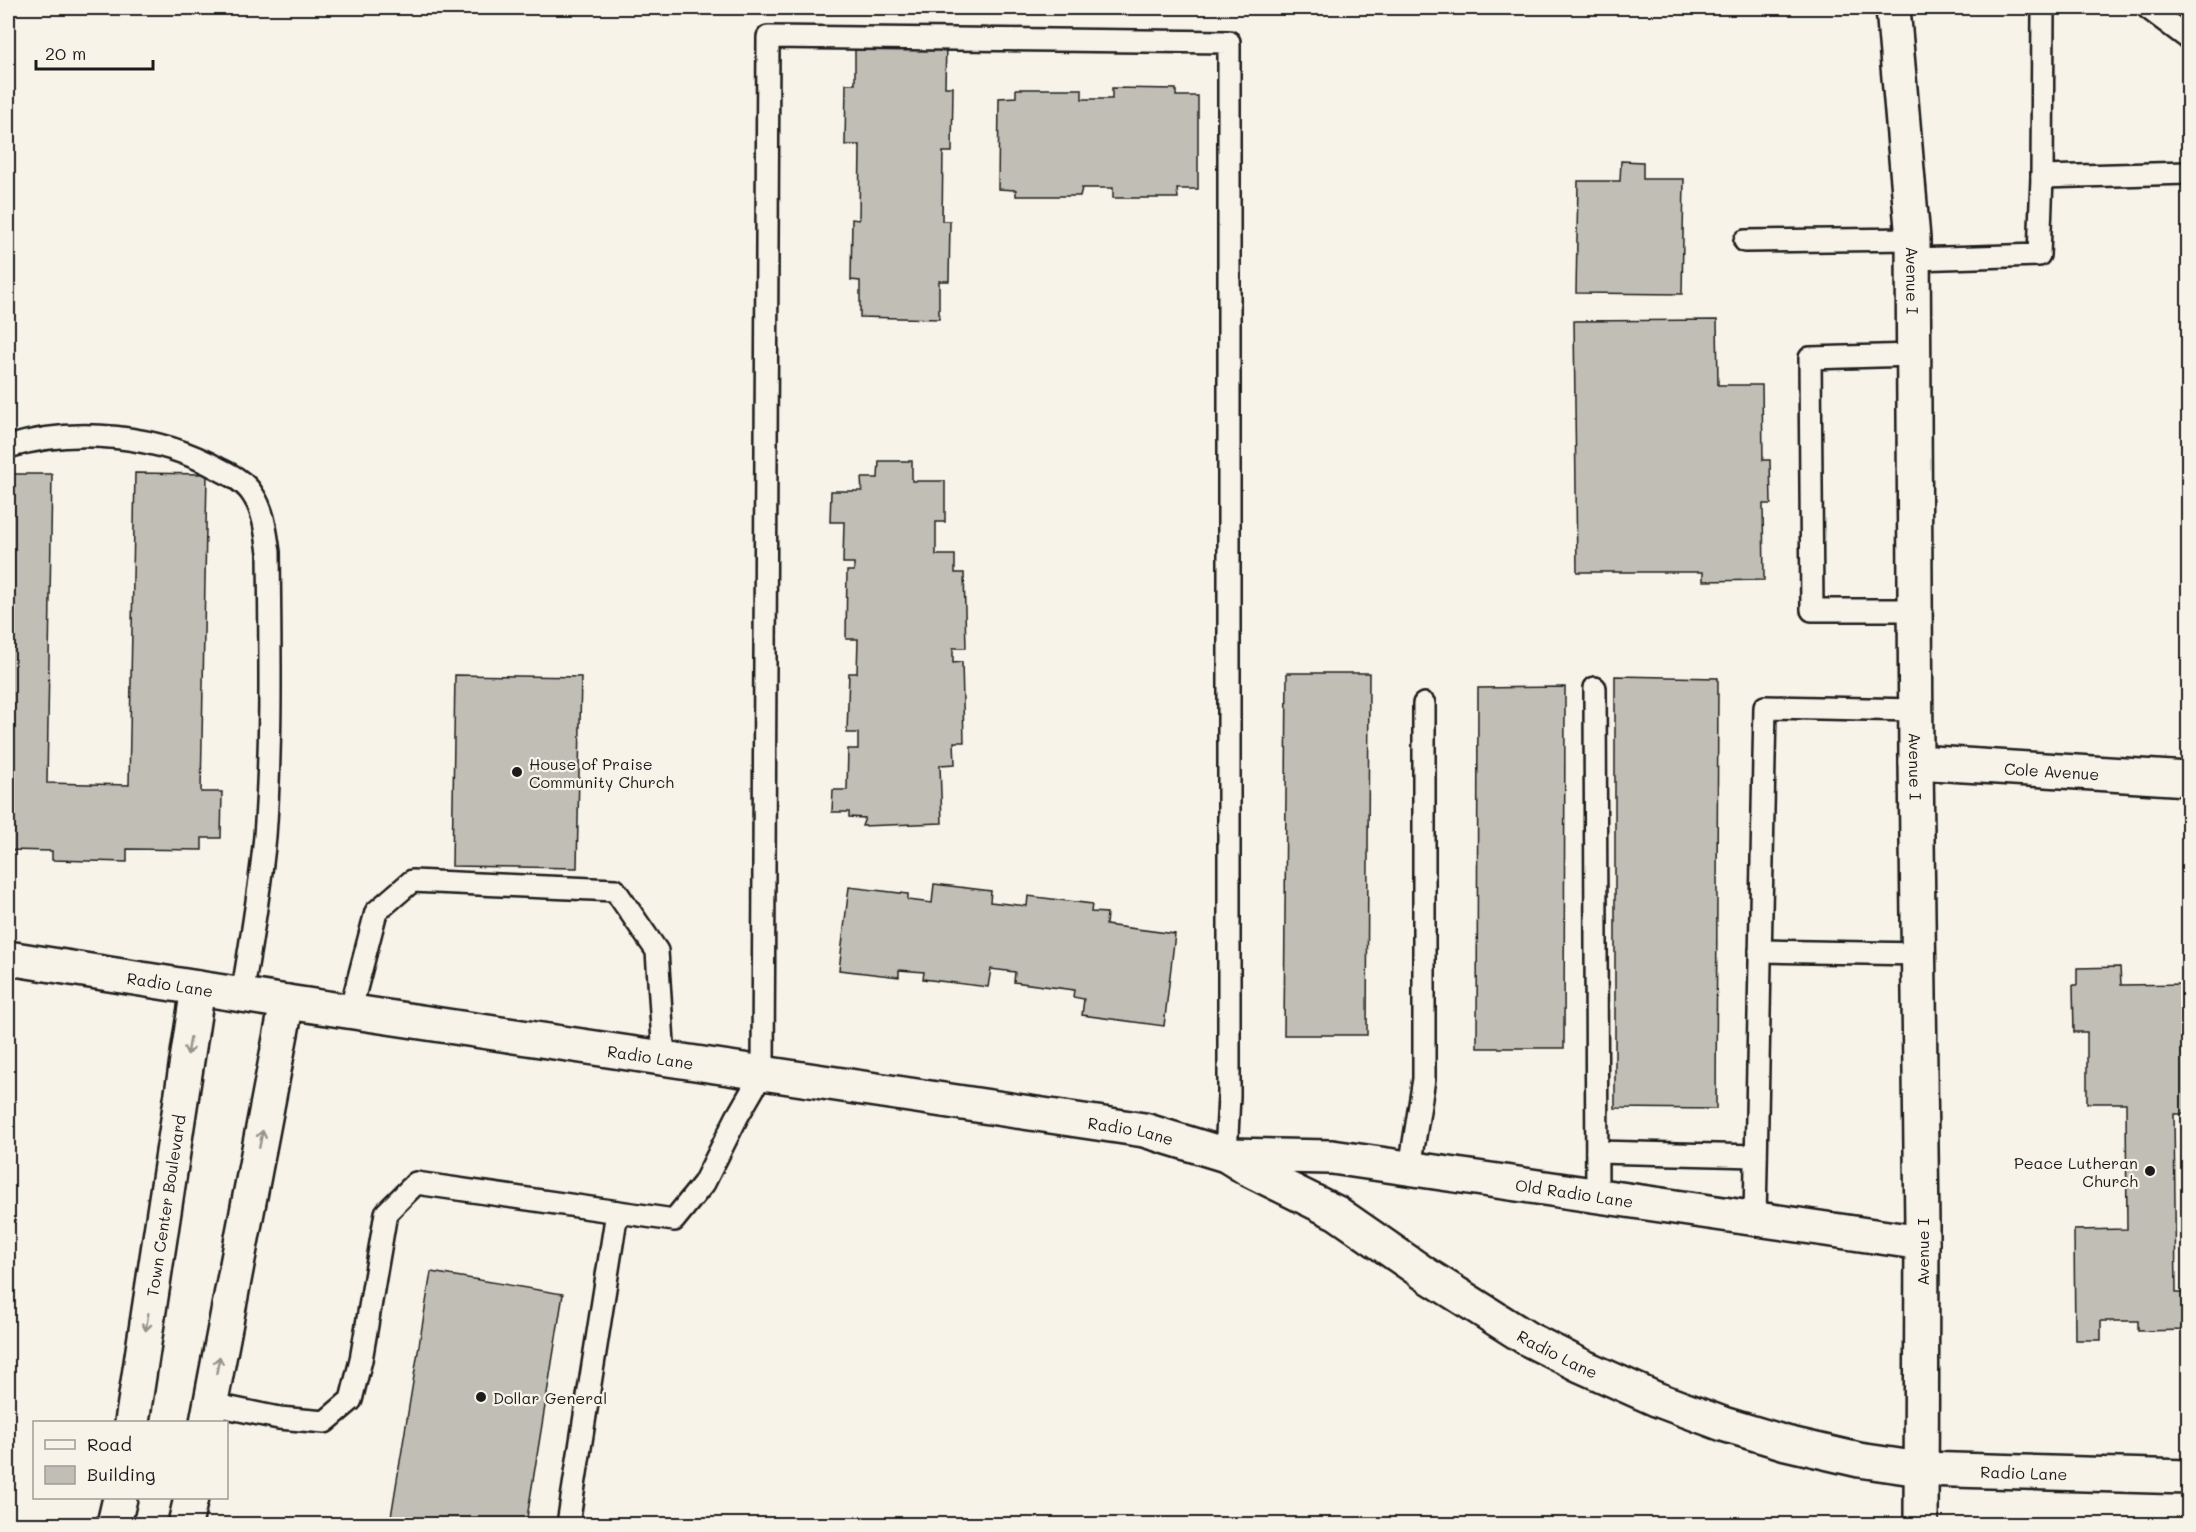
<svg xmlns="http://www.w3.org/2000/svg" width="2196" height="1532" font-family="Mali,sans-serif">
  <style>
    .building { fill: #c0beb5; stroke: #1c1c1c; stroke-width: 1.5 }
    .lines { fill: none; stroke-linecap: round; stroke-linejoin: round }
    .lane-casing { stroke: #1c1c1c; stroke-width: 26 }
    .street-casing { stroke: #1c1c1c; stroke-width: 38 }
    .secondary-casing { stroke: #1c1c1c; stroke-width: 38 }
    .lane { stroke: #f7f3e8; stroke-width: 21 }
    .street { stroke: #f7f3e8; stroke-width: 33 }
    .secondary { stroke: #f7f3e8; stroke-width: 33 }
    .oneway { stroke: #94928c }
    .poi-dot { fill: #1c1c1c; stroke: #f7f3e8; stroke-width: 2 }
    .labels { text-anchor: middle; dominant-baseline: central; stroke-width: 4.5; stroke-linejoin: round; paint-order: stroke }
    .street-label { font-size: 16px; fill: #1c1c1c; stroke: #f7f3e8 }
    .poi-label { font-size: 16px; fill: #1c1c1c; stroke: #f7f3e8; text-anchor: start }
  </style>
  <rect width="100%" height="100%" fill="#f7f3e8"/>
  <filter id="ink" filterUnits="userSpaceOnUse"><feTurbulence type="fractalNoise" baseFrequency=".0167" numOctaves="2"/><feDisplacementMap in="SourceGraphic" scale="12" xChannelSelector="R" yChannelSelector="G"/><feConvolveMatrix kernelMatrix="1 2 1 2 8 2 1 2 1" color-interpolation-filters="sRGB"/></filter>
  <g filter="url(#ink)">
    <g class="building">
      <polygon points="855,44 946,45 945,87 953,87 952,152 943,152 942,221 950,221 949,281 939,281 939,319 860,317 860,281 851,280 852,219 859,220 860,145 845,145 846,84 855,84"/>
      <polygon points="1112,88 1176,89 1176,96 1198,96 1198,189 1177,189 1178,198 1113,198 1113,188 1082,188 1080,196 1016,196 1016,190 998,189 999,98 1016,97 1016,89 1082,89 1082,99 1112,99"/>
      <polygon points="1621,161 1643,162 1643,179 1684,179 1682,294 1576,293 1578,181 1620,181"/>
      <polygon points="1717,320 1718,385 1762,385 1763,460 1770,460 1771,504 1763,504 1764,580 1703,581 1703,572 1577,572 1574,321"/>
      <polygon points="879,461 912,461 912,481 945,481 945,522 936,522 936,555 955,555 955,573 964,573 966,648 953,648 953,663 962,662 964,742 954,742 955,764 940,765 942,823 862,826 865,818 849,817 849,812 832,812 833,790 847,790 848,749 858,749 858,733 847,733 849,673 857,673 858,639 846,639 847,571 854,571 854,563 843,563 844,522 830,522 831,491 862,491 861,478 878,478"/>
      <polygon points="135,473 207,474 201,792 222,792 221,838 202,838 202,850 127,849 127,862 52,860 52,851 8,850 8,474 52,474 47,783 129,785"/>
      <polygon points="1287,673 1369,673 1367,1035 1284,1035"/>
      <polygon points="455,675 581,677 577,868 452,866"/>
      <polygon points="1615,676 1718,678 1716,1109 1615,1108"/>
      <polygon points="1565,687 1564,1048 1477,1048 1478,688"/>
      <polygon points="934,884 991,891 990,902 1027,906 1028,896 1092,904 1091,912 1107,913 1106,925 1175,934 1164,1026 1082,1015 1084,999 1073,997 1074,990 1014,982 1015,972 991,969 988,987 923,979 924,972 899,970 899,977 839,970 849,887 908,894 908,900 932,903"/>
      <polygon points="2120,967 2121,985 2188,984 2188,1114 2174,1114 2176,1293 2188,1293 2188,1330 2138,1331 2138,1321 2101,1321 2101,1340 2075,1340 2074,1230 2127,1229 2126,1103 2087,1103 2087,1032 2074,1032 2073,985 2077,985 2077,968"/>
      <polygon points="431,1272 563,1294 526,1524 390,1523"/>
    </g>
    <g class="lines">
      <g class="lane-casing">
        <g id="lane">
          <polyline points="2043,8 2042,177 2188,173"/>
          <polyline points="2148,8 2188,38"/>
          <polyline points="1745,241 1913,239"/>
          <polyline points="1914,259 2039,255 2042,177"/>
          <polyline points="1914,355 1810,358 1812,610 1915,610"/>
          <path d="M8,447c68,-21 151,-12 213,23 12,6 25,13 32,25 11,16 13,38 16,57 1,95 3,190 -4,284 -5,54 -14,107 -23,159"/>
          <polyline points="1595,688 1597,1195"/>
          <polyline points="1760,951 1919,954"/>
          <polyline points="350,1012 376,912 412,881 615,890 657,951 664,1058"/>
          <polyline points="1597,1152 1756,1156"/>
          <polyline points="1410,1168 1424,1079 1424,704"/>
          <polyline points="1755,1218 1765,707 1916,710"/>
          <polyline points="211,1404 279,1418 325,1422 351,1400 361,1360 386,1213 416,1183 674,1220 704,1183 737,1117 763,1072 768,37 1229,42 1229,1096 1226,1155"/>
          <polyline points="568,1524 617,1212"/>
        </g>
      </g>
      <g class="street-casing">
        <g id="street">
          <path id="s1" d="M1916,762l272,17"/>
          <path id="s2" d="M1226,1155l106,2 590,86"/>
        </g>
      </g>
      <g class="secondary-casing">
        <g id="secondary">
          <path id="s3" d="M1893,8l20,231 3,523 6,464 -1,298"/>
          <path id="s4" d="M8,958l279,44 857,128 82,25 24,15 87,43 88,61 103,65 54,27 74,33 67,25 63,19 73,17 61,9 268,8"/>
          <path id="s5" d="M132,1422l66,-434"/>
          <polyline points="207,1422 287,1002"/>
          <polyline points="114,1524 120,1498"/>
          <polyline points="185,1524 191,1498"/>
        </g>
      </g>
      <use href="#lane" class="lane"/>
      <use href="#street" class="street"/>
      <use href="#secondary" class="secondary"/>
    </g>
    <defs><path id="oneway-shaft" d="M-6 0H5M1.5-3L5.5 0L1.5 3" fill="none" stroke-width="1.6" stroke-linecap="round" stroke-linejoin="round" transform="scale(1.5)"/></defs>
    <g class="oneway">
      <use href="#oneway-shaft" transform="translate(189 1046) rotate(99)"/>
      <use href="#oneway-shaft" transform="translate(261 1139) rotate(-79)"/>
      <use href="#oneway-shaft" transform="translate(147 1322) rotate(99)"/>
      <use href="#oneway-shaft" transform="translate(218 1365) rotate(-79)"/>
    </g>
  </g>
  <g class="poi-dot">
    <circle cx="517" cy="772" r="6"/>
    <circle cx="2150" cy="1171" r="6"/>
    <circle cx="481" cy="1397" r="6"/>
  </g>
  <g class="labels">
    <g class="street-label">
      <text stroke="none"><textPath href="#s3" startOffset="273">Avenue I</textPath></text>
      <text stroke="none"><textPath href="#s3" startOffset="759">Avenue I</textPath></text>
      <text stroke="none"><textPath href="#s1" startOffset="136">Cole Avenue</textPath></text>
      <text stroke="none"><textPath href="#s4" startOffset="164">Radio Lane</textPath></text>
      <text stroke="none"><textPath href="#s4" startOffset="650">Radio Lane</textPath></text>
      <text stroke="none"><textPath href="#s4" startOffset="1136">Radio Lane</textPath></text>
      <text stroke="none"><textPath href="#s2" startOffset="351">Old Radio Lane</textPath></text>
      <text stroke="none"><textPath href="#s5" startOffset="219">Town Center Boulevard</textPath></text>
      <text transform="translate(1922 1252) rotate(-90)">Avenue I</text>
      <text stroke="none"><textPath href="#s4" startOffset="1622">Radio Lane</textPath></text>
      <text stroke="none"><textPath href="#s4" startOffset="2108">Radio Lane</textPath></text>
    </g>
    <g class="poi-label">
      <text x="529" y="763">House of Praise<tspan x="529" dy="18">Community Church</tspan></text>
      <text x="2138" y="1162" text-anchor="end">Peace Lutheran<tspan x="2138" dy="18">Church</tspan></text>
      <text x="493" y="1397">Dollar General</text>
    </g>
  </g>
  <rect width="2196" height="1532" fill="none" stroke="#f7f3e8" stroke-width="30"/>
  <rect x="15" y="15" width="2166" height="1502" fill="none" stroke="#1c1c1c" stroke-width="2" filter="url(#ink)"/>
  <rect x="33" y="1421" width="195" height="78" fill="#f7f3e8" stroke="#9f9d96" stroke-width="1.5"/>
  <rect x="45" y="1440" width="30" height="9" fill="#f7f3e8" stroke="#9f9d96" stroke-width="1.5"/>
  <text x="87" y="1451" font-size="18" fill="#1c1c1c">Road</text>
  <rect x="45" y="1466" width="30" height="18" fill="#c0beb5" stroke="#9f9d96" stroke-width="1.5"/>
  <text x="87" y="1481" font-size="18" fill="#1c1c1c">Building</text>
  <path d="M36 60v9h117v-9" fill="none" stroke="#1c1c1c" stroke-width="3"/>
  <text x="45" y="60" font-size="18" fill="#1c1c1c" stroke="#f7f3e8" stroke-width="4.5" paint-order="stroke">20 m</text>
</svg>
